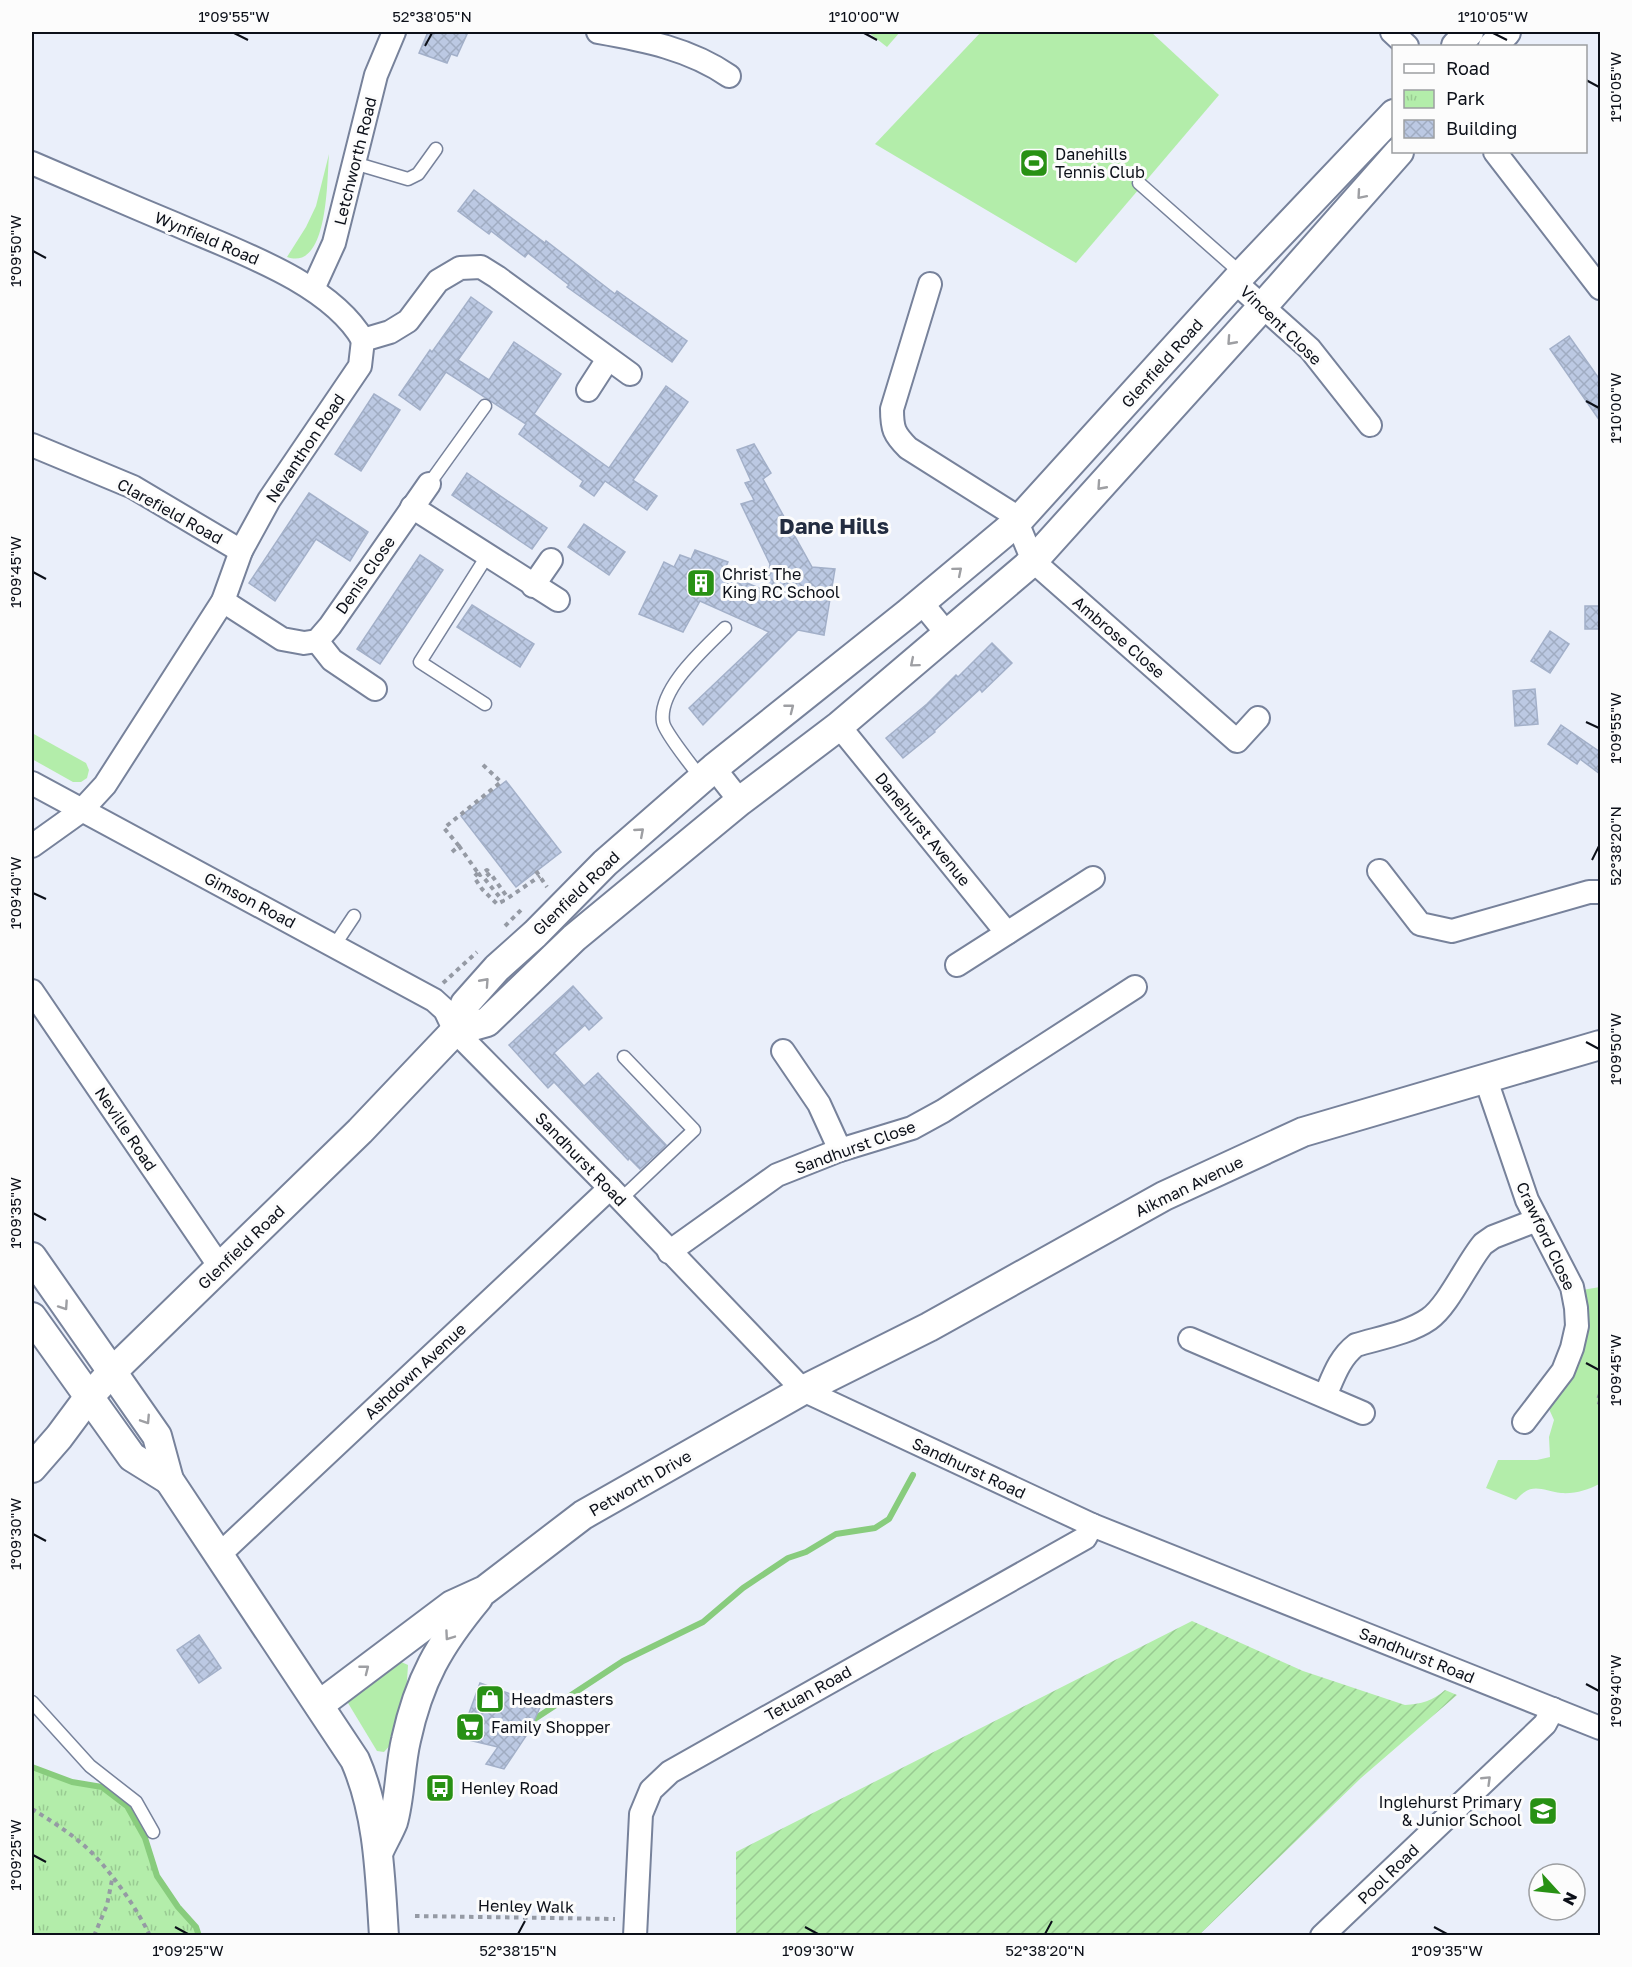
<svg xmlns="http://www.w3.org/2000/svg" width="1632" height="1967" font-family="'Golos Text',sans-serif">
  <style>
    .grass { fill: #b3edaa }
    .park { fill: url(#park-tufts) }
    .garden { fill: url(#garden-furrows) }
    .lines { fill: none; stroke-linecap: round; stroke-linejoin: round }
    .stream { stroke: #88cc7d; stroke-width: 6 }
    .building { fill: url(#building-cross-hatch); stroke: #a3b0c9; stroke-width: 1.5 }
    .service-casing { stroke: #77829b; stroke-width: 15 }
    .minor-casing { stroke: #77829b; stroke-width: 26 }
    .tertiary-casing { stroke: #77829b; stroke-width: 32 }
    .path { stroke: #959aa4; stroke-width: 4; stroke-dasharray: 4.5 4.5; stroke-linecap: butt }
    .service { stroke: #fff; stroke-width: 12 }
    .minor { stroke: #fff; stroke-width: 22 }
    .tertiary { stroke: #fff; stroke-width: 28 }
    .oneway { stroke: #9e9fa3 }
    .ticks { fill: none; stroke: #0c1019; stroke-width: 2 }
    .labels { text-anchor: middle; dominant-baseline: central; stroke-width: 6; stroke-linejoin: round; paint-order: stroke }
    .poi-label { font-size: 16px; fill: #0c1019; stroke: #fcfcfc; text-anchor: start }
    .street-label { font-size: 16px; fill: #0c1019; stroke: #fcfcfc }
    .district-label { font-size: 22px; font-weight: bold; fill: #232d41; stroke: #fcfcfc }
    .neatline { fill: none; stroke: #0c1019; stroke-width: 2 }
    .ticks-label { font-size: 15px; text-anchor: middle; fill: #0c1019 }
  </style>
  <defs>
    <pattern id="park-tufts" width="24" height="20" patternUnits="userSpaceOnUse" patternTransform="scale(1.5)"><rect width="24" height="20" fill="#b3edaa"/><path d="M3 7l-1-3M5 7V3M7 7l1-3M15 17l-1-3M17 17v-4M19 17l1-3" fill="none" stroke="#99ca92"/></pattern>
    <pattern id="garden-furrows" width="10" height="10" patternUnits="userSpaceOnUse" patternTransform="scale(1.5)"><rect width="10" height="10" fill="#b3edaa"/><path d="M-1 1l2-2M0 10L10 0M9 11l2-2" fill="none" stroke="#99ca92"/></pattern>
    <pattern id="building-cross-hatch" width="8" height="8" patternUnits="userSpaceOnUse" patternTransform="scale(1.5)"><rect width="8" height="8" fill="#bcc9e3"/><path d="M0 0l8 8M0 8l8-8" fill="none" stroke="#a0acc2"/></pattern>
  </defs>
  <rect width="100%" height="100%" fill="#eaeffa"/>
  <g class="grass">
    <polygon points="868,32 900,32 887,47"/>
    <polygon points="981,32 1151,32 1219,95 1076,263 875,144"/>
    <path d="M329,154c-2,23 0,118 -42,103l19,-30 10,-21z"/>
    <polygon points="32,733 86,763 89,770 87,778 81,782 73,782 32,759"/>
    <path d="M1600,1287l-1,197c-11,6 -24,10 -38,9 -19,-2 -29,-12 -45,7l-30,-12 12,-28h39l13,-3 -1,-20 5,-17 -5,-11c6,-11 14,-21 21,-32 19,-29 16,-54 12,-87z"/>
    <polygon points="399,1661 408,1665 406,1696 393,1742 384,1752 377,1751 348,1703 349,1695"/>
  </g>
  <polygon class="park" points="32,1767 72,1782 102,1787 127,1806 145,1838 157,1876 178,1907 196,1927 199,1935 32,1935"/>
  <path class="garden" d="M1192,1621l111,50 102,34c16,-1 28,-4 40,-15l12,5 -96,83 -162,157h-463v-83z"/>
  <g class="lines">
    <g class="stream">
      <polyline points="530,1722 623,1661 703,1622 743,1588 788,1558 806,1552 836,1534 875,1528 889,1519 913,1475"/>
      <polyline points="32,1767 72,1782 102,1787 127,1806 145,1838 157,1876 178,1907 196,1927 199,1936"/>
    </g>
  </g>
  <g class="building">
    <polygon points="428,32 468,32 457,56 451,54 447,63 419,53"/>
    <polygon points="474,190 545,243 546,241 615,294 617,291 687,341 672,362 567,287 569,285 528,253 525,257 491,231 489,234 458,211"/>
    <polygon points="471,297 492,312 458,360 489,380 514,342 561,374 534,414 609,468 666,386 688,402 633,480 657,496 647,510 605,481 594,496 580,486 583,481 519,434 526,424 446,372 420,410 399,395 430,350 432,352"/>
    <polygon points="1569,336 1600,380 1600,421 1550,349"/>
    <polygon points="374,394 400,410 361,471 335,454"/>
    <polygon points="754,444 771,473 763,479 812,567 835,569 824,635 798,630 703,725 689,708 769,632 700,601 683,632 639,614 664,562 674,567 680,555 691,559 695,550 728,562 723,573 766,591 770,564 741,504 754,500 745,483 751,481 737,450"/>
    <polygon points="467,473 547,528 532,549 452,495"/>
    <polygon points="309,493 368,532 350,561 316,539 275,601 249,583"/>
    <polygon points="584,524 625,552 609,575 568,547"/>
    <polygon points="420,555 443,570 380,664 357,649"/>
    <polygon points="472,605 534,644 520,667 457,627"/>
    <rect x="1585" y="606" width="15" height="23"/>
    <polygon points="1550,631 1569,644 1550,673 1531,661"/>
    <polygon points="992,643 1012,663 982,692 980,689 934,731 935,732 903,758 886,738 927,704 956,675 958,677"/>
    <polygon points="1535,689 1538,724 1515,726 1513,691"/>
    <polygon points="1561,725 1600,752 1600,774 1580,759 1577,764 1548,744"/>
    <polygon points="506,781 561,852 516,887 461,816"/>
    <polygon points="573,986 602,1018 589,1030 585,1025 554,1053 584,1086 598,1073 666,1145 640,1169 629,1158 628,1160 554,1082 548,1088 509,1045"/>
    <polygon points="199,1635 221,1668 199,1683 177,1650"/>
    <polygon points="480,1683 541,1705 530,1730 504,1769 486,1764 498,1747 460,1738"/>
  </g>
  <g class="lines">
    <g class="service-casing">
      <g id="service">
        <polyline points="354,163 408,179 418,174 436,149"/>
        <polyline points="1139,183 1242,274"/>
        <polyline points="429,484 485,406"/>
        <polyline points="485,704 420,662 487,556"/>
        <path d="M702,779c-8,-10 -38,-48 -39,-57 -5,-33 41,-73 62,-94"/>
        <polyline points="334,946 354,916"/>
        <polyline points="621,1199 694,1130 624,1057"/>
        <polyline points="32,1702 90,1766 136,1802 153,1832"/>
      </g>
    </g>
    <g class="minor-casing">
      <g id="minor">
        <path d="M598,32c46,8 92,17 131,44"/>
        <polyline points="1392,32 1407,46"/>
        <polyline points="1495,152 1600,288"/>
        <path d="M32,163c47,20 95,41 143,61 59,26 155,58 188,116"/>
        <polyline points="1235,282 1310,349 1370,425"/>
        <path d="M930,284l-38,125c0,20 2,25 16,39l103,65 6,9 16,39 204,180 21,-23"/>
        <polyline points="313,289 334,243 376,75 394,32"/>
        <polyline points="588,390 608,359"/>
        <polyline points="32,445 133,487 241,551"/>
        <polyline points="412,507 558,600"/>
        <polyline points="533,586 551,560"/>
        <polyline points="223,601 282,639 304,643 317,641 330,626 429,484"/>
        <polyline points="921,602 948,635"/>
        <polyline points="317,641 332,660 375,689"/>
        <polyline points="839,726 1007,933"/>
        <polyline points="714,768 740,801"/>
        <polyline points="32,783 434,1000 445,1010 455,1031 610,1188 803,1390 1092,1525 1600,1728"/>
        <polyline points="32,846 81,811 105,785 223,601 241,551 269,500 360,366 363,340 390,332 408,321 438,281 460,268 481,267 497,277 630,374"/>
        <polyline points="1379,871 1420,924 1452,931 1589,892 1600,892"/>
        <polyline points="957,965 1093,878"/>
        <polyline points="32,991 220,1267"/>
        <polyline points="783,1051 819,1104 840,1150"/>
        <polyline points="1485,1077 1527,1200 1572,1287 1576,1308 1577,1326 1572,1348 1563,1371 1524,1422"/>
        <polyline points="669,1252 777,1175 840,1150 912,1128 943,1111 1135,987"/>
        <polyline points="1190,1339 1363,1413"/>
        <path d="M1325,1396c8,-18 14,-38 31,-51 23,-7 53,-12 73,-26 19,-13 38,-56 54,-75l10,-7 44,-17"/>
        <polyline points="219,1555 610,1188"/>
        <polyline points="635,1936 641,1814 651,1790 670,1772 1085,1538 1092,1525"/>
        <polyline points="1322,1936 1545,1724 1553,1709"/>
      </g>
    </g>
    <g class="tertiary-casing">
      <g id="tertiary">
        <polyline points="1456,46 1469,32"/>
        <polyline points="1493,46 1506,32"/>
        <polyline points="455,1031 487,1022 574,938 740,801 839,726 1033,561 1263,306 1399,152"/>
        <path d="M32,1257l125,179 12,44 186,280c24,55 25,116 29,176"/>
        <polyline points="32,1317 132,1457 169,1480"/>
        <polyline points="32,1468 59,1437 88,1398 112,1372 360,1131 455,1031 465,1004 497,968 535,934 605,863 714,768 907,614 1017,522 1242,274 1394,114"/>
        <polyline points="319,1705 452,1605 485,1590 583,1515 803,1390 929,1327 1164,1196 1303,1132 1600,1045"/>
        <path d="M379,1851c4,-9 10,-19 14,-29 7,-24 7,-57 13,-82 13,-60 33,-95 72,-142"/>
      </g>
    </g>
    <g class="path">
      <polyline points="459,846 444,828 501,782 481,763"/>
      <polyline points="452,852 459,846 478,873"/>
      <polyline points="536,871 547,887"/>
      <polyline points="478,873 474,877 482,889 497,904 503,901 484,878 490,873 508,898 540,876"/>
      <polyline points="478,873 480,875 487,870 490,873"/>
      <polyline points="505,926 521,910"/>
      <polyline points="443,983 477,952"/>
      <polyline points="1600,1394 1597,1402 1600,1403"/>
      <path d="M32,1809c21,13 45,28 63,47 19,20 43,54 55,80"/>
      <polyline points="415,1916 615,1919"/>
      <polyline points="94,1936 107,1905 112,1880"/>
    </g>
    <use href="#service" class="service"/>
    <use href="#minor" class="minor"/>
    <use href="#tertiary" class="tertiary"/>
  </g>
  <defs><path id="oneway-chevron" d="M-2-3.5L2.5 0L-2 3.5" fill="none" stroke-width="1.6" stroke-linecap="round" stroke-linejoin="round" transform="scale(1.5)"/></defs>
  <g class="oneway">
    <use href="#oneway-chevron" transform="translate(1361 195) rotate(131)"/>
    <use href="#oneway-chevron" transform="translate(1231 341) rotate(132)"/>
    <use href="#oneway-chevron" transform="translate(1101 486) rotate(132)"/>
    <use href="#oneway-chevron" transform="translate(958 571) rotate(-40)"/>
    <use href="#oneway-chevron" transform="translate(914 663) rotate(140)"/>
    <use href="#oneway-chevron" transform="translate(790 708) rotate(-38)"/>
    <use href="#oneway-chevron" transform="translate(640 832) rotate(-41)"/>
    <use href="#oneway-chevron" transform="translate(485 982) rotate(-48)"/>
    <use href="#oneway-chevron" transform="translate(64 1306) rotate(56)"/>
    <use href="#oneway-chevron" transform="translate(146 1420) rotate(57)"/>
    <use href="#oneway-chevron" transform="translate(449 1636) rotate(125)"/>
    <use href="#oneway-chevron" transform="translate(365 1669) rotate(-38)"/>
    <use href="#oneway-chevron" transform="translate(1487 1780) rotate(-44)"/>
  </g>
  <path class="ticks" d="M234,33l14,7M864,33l13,7M1493,33l14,7M425,46l7,-13M1586,80l13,7M33,251l13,7M1586,401l13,7M33,572l13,7M1586,722l13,6M1592,860l7,-14M33,893l13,6M1586,1042l13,7M33,1213l13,7M1586,1363l13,7M33,1534l13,7M1586,1684l13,7M33,1855l13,7M175,1927l13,7M805,1927l13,7M1434,1927l13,7M518,1934l7,-13M1045,1934l7,-13"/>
  <defs>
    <g id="stadium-square" transform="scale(1.5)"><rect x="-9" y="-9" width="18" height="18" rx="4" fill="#289114" stroke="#fcfcfc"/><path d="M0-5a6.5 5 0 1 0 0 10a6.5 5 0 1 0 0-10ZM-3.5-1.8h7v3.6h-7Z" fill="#fff"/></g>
    <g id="building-square" transform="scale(1.5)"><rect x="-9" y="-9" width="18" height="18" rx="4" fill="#289114" stroke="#fcfcfc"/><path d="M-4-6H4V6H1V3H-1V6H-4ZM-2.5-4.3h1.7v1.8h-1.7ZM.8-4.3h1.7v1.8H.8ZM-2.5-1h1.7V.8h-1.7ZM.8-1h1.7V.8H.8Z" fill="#fff"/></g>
    <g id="shop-square" transform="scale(1.5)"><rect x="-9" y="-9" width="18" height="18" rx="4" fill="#289114" stroke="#fcfcfc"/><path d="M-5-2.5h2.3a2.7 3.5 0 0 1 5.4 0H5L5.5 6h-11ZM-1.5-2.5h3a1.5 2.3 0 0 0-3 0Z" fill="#fff"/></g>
    <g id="supermarket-square" transform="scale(1.5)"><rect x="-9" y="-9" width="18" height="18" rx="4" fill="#289114" stroke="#fcfcfc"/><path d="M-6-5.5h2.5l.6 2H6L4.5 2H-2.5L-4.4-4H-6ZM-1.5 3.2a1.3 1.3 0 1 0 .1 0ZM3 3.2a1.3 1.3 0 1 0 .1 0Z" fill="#fff"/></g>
    <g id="bus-square" transform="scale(1.5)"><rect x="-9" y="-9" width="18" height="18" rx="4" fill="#289114" stroke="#fcfcfc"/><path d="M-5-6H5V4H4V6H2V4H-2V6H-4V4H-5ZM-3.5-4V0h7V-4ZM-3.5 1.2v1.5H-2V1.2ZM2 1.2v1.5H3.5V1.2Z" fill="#fff"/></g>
    <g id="school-square" transform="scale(1.5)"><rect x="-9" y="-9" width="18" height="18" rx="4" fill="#289114" stroke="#fcfcfc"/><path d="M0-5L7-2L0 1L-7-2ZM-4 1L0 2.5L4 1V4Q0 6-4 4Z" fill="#fff"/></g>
  </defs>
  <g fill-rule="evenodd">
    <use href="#stadium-square" x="1034" y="163"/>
    <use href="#building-square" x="701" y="583"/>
    <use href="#shop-square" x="490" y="1699"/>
    <use href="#supermarket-square" x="470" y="1727"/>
    <use href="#bus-square" x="440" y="1788"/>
    <use href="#school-square" x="1543" y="1811"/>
  </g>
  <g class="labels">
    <g class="poi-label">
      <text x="1055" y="154">Danehills<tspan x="1055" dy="18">Tennis Club</tspan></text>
      <text x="722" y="574">Christ The<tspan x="722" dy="18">King RC School</tspan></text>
      <text x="511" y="1699">Headmasters</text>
      <text x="491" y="1727">Family Shopper</text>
      <text x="461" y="1788">Henley Road</text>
      <text x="1522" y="1802" text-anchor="end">Inglehurst Primary<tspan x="1522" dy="18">&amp; Junior School</tspan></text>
    </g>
    <g class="street-label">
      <text transform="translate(355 161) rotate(-76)">Letchworth Road</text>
      <text transform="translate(207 238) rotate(23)">Wynfield Road</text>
      <text transform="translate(1281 325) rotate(44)">Vincent Close</text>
      <text transform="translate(1162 363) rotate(-48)">Glenfield Road</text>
      <text transform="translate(305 448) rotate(-56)">Nevanthon Road</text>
      <text transform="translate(170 511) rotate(29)">Clarefield Road</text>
      <text transform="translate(365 575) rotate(-55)">Denis Close</text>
      <text transform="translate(1119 637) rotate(41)">Ambrose Close</text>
      <text transform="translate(923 829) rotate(51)">Danehurst Avenue</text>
      <text transform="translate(576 893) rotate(-44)">Glenfield Road</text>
      <text transform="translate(250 900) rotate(28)">Gimson Road</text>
      <text transform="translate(126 1129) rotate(56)">Neville Road</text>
      <text transform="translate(855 1147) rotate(-20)">Sandhurst Close</text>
      <text transform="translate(581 1159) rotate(46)">Sandhurst Road</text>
      <text transform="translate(1189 1186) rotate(-26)">Aikman Avenue</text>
      <text transform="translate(1546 1236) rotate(65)">Crawford Close</text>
      <text transform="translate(241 1247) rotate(-44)">Glenfield Road</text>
      <text transform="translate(415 1371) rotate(-43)">Ashdown Avenue</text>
      <text transform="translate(969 1468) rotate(25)">Sandhurst Road</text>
      <text transform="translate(640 1483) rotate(-30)">Petworth Drive</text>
      <text transform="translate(1417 1655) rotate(22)">Sandhurst Road</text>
      <text transform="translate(808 1693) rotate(-29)">Tetuan Road</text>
      <text transform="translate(1388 1874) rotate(-44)">Pool Road</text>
      <text transform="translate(526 1906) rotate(1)">Henley Walk</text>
    </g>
    <g class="district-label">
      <text x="834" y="525">Dane Hills</text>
    </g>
  </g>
  <rect width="1632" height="1967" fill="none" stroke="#fcfcfc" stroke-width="66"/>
  <rect x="1392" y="45" width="195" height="108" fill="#fcfcfc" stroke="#9c9ea1" stroke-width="1.5"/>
  <rect x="1404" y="64" width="30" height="9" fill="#ffffff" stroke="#9c9ea1" stroke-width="1.5"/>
  <text x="1446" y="75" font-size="18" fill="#0c1019">Road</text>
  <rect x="1404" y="90" width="30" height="18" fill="url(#park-tufts)" stroke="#9c9ea1" stroke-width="1.5"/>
  <text x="1446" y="105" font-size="18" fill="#0c1019">Park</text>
  <rect x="1404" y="120" width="30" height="18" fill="url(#building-cross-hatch)" stroke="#9c9ea1" stroke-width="1.5"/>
  <text x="1446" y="135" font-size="18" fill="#0c1019">Building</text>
  <g transform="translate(1557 1892) rotate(117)"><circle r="28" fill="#fcfcfc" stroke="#9c9ea1" stroke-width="1.5"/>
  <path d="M0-4.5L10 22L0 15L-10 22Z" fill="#289114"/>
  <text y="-9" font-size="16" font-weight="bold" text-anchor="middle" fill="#0c1019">N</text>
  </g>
  <rect x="33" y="33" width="1566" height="1901" class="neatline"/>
  <g class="ticks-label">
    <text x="234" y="22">1°09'55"W</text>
    <text x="432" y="22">52°38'05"N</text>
    <text x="864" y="22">1°10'00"W</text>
    <text x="1493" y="22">1°10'05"W</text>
    <text transform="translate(1616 87) rotate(-90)" y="5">1°10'05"W</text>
    <text transform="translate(16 251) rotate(-90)" y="5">1°09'50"W</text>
    <text transform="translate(1616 408) rotate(-90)" y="5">1°10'00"W</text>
    <text transform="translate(16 572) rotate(-90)" y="5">1°09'45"W</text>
    <text transform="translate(1616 728) rotate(-90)" y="5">1°09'55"W</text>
    <text transform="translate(1616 846) rotate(-90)" y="5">52°38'20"N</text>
    <text transform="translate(16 893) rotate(-90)" y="5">1°09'40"W</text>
    <text transform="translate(1616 1049) rotate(-90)" y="5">1°09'50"W</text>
    <text transform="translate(16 1213) rotate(-90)" y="5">1°09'35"W</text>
    <text transform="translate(1616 1370) rotate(-90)" y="5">1°09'45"W</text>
    <text transform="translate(16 1534) rotate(-90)" y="5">1°09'30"W</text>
    <text transform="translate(1616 1691) rotate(-90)" y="5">1°09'40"W</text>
    <text transform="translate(16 1855) rotate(-90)" y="5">1°09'25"W</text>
    <text x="188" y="1956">1°09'25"W</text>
    <text x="518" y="1956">52°38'15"N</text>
    <text x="818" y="1956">1°09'30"W</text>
    <text x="1045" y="1956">52°38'20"N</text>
    <text x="1447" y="1956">1°09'35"W</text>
  </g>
</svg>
